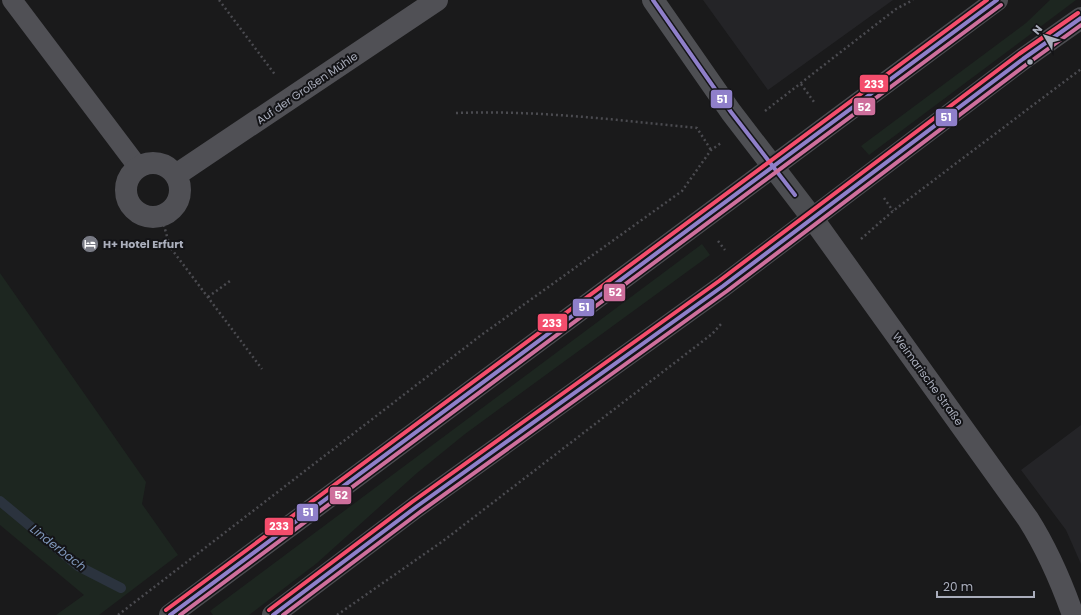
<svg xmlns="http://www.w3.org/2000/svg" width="1081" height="615" viewBox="0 0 1081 615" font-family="Poppins,sans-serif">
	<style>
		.built { fill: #242427 }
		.grass { fill: #1d2620 }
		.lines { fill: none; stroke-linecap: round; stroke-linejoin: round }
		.stream { stroke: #2b333e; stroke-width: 10 }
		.path { stroke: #4b4b50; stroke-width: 2.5; stroke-dasharray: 2 3; stroke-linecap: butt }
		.lane { stroke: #505055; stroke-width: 20 }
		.street { stroke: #505055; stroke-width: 22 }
		.secondary { stroke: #4e4f53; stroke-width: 22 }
		.primary { stroke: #4c4d51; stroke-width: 22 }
		.bus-1-casing { stroke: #141417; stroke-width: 7 }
		.bus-2-casing { stroke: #141417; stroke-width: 7 }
		.bus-3-casing { stroke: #141417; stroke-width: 7 }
		.bus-1 { stroke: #8f7fca; stroke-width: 4 }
		.bus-2 { stroke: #ce6f9c; stroke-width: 4 }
		.bus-3 { stroke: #f44d6c; stroke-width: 4 }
		.bus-dot { fill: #aaaebc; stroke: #141417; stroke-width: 1.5 }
		.labels { text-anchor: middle; stroke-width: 4; stroke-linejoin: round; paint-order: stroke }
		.street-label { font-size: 11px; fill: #aaaebc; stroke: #141417 }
		.poi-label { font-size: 11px; font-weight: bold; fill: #aaaebc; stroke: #141417; text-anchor: start }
		.water-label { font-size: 12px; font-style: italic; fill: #7f97ba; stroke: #141417 }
		.line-badge { stroke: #141417; stroke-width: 1.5 }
		.badge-label { font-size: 11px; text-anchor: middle; font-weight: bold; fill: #fff }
	</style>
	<rect width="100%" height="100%" fill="#1a1a1b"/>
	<!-- built -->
	<path class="built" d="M703 0H893L768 90Z
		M1081 425V564L1066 530 1021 470Z"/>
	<!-- grass -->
	<path class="grass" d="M1050 0H1076L869 155 861 146 1026 23Z
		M702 244 710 255 465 434 417 473 317 563 249 615H213L210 611Z
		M0 273 146 482 142 504 178 555 99 615H56L84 595 0 525Z"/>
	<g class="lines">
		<!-- stream -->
		<path class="stream" d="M0 501 78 566 121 588"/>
		<!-- path -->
		<path class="path" d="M219 0 276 76
			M801 84 814 102
			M765 111 896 9 913 0
			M456 113C537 110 617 120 697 128L711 150
			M884 198 893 211
			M124 213 133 207
			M161 215 170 247 262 369
			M861 239 893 211 1081 69
			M718 241 725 250
			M208 297 230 281
			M118 615 480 336 682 191 711 150 721 143
			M337 615 443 541 712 334 722 323"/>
		<!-- lane -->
		<path class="lane" d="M12 0 138 167"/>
		<!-- street -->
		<path class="street" d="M126 190a27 27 0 1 1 54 0a27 27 0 1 1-54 0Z
			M176 175 437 0
			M813 219 1028 519C1047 549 1061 581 1073 615"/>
		<!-- secondary -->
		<path class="secondary" d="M653 0 731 112 774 168"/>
		<!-- primary -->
		<path class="primary" d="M774 168 813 219
			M170 615 997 0
			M273 615 416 507 723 286 1023 59 1081 18"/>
		<defs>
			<path id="bus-1" d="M653 0 731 112 795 195
				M170 615 997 0
				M273 615 416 507 723 286 1023 59 1081 18"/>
			<path id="bus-2" d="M180 615 1001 5
				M283 615 420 512 727 291 1027 64 1081 25"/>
			<path id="bus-3" d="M166 610 987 0
				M269 610 412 502 719 281 1019 54 1078 13"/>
		</defs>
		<!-- bus-1 casing -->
		<use href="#bus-1" class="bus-1-casing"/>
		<!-- bus-2 casing -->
		<use href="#bus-2" class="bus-2-casing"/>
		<!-- bus-3 casing -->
		<use href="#bus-3" class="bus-3-casing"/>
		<!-- bus-1 -->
		<use href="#bus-1" class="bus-1"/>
		<!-- bus-2 -->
		<use href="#bus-2" class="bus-2"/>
		<!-- bus-3 -->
		<use href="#bus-3" class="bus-3"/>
	</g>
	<!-- icons -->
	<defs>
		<symbol id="hotel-disc" viewBox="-11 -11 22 22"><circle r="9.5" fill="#787a84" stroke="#141417"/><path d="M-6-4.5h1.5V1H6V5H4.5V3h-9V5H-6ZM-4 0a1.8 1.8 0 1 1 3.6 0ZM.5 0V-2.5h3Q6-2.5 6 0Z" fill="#fff"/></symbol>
	</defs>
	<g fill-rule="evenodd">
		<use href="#hotel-disc" x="80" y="234" width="20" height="20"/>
	</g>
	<!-- markers -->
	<circle class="bus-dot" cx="1030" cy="62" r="3.5"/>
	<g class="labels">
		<!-- street labels -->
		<g class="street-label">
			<text transform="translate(307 88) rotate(-34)" y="4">Auf der Großen Mühle</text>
			<text transform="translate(928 379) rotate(54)" y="4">Weimarische Straße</text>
		</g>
		<!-- poi labels -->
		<g class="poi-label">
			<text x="103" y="248">H+ Hotel Erfurt</text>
		</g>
		<!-- water labels -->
		<g class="water-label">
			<text transform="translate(58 548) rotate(38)" y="4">Linderbach</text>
		</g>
	</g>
	<g class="line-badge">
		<rect x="859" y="74" width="30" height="19" rx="4" fill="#f44d6c"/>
		<rect x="710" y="89" width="23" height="20" rx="4" fill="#8f7fca"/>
		<rect x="853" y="97" width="23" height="19" rx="4" fill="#ce6f9c"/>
		<rect x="935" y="108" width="23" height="19" rx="4" fill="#8f7fca"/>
		<rect x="603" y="283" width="23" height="19" rx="4" fill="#ce6f9c"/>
		<rect x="572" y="298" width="23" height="19" rx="4" fill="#8f7fca"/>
		<rect x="537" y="313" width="31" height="19" rx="4" fill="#f44d6c"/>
		<rect x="329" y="486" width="23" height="19" rx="4" fill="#ce6f9c"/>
		<rect x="296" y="503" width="23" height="19" rx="4" fill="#8f7fca"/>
		<rect x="264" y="517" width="30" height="19" rx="4" fill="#f44d6c"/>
	</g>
	<g class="badge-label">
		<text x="874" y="88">233</text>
		<text x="722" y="103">51</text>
		<text x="864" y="111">52</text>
		<text x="946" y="121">51</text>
		<text x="615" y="296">52</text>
		<text x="584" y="311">51</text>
		<text x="552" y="327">233</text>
		<text x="341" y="499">52</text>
		<text x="308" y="516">51</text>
		<text x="279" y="530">233</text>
	</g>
	<!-- north arrow -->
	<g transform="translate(1045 36) rotate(309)" stroke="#141417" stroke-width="3" paint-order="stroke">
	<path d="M0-3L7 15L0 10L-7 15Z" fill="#aaaebc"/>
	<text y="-6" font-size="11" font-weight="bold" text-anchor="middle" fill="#aaaebc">N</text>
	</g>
	<!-- scale -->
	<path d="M937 591v6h97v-6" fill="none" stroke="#aaaebc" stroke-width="2"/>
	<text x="943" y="591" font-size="12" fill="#aaaebc" stroke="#141417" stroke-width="3" paint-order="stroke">20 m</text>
</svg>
